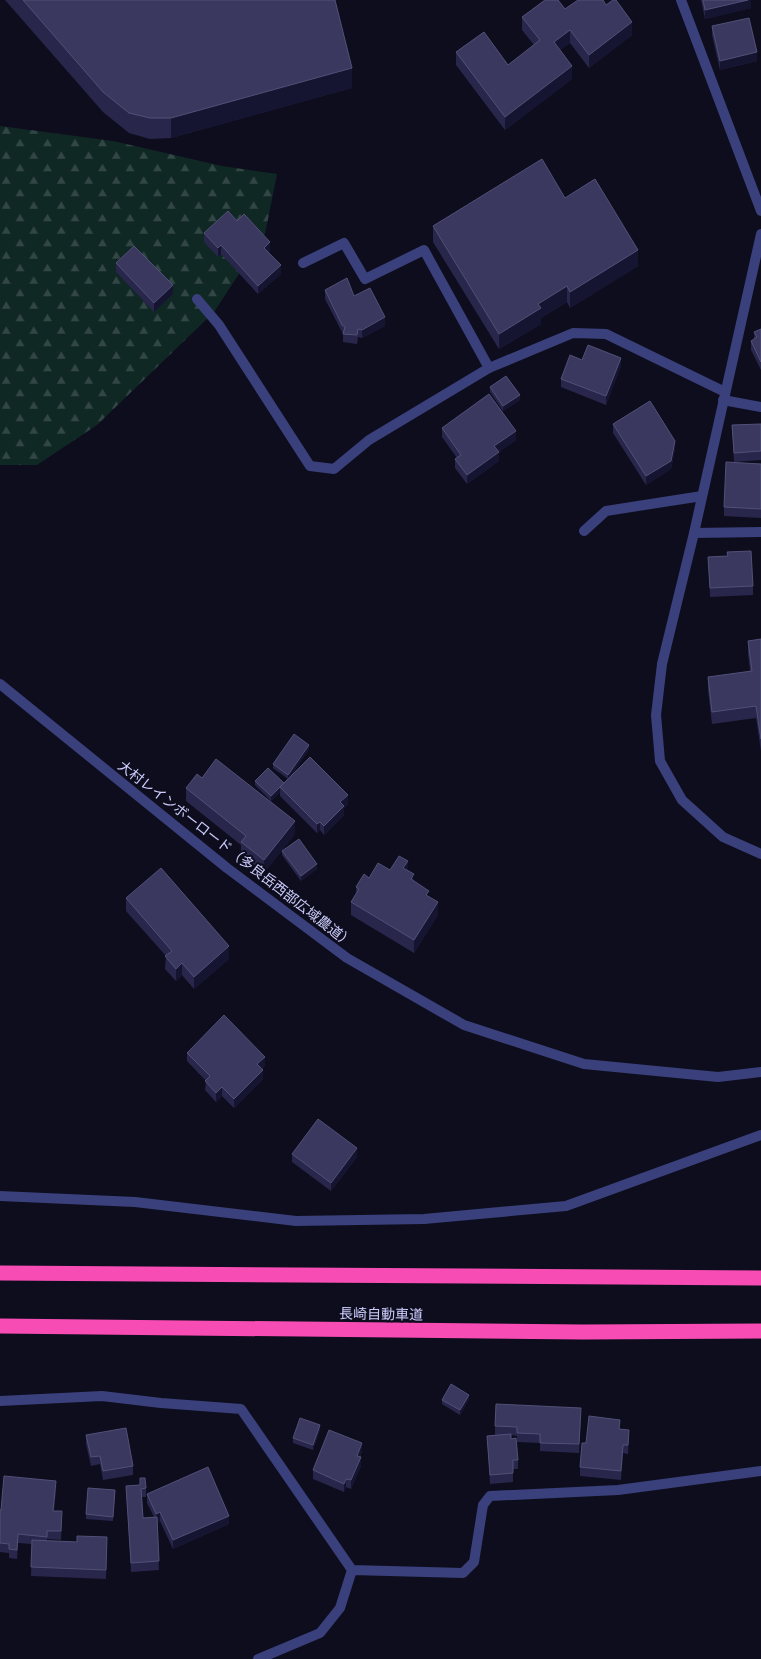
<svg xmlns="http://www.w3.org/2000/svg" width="761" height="1659" viewBox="0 0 761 1659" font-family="Roboto,'Noto Sans JP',sans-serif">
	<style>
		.forest { fill: url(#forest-firs) }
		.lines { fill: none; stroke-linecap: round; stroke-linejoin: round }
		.service { stroke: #3a407b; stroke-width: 10 }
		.minor { stroke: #3a407b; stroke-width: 10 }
		.tertiary { stroke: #3a407b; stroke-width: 10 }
		.motorway { stroke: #f84cb5; stroke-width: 15 }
		.wall { fill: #28274b }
		.shaded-wall { fill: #161531 }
		.building { fill: #3a385e; stroke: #515077 }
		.labels { text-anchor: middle; stroke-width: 4; stroke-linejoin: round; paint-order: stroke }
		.street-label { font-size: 14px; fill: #cccdfd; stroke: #0e0d1e }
	</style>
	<defs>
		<pattern id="forest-firs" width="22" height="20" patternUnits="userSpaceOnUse" patternTransform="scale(1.25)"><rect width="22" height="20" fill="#102824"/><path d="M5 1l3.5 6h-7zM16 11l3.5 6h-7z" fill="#324645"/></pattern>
	</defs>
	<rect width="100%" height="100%" fill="#0e0d1e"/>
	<!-- forest -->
	<path class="forest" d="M0 126 113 141 222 166 277 174 265 234 214 312 97 425 37 465H0Z"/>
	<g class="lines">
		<!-- service -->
		<path class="service" d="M197 299 219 325 310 466 334 469 369 440 489 368 573 333 606 334 725 392"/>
		<!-- minor -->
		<path class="minor" d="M681 0 761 211
			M303 263 344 243 365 279 424 250 489 368
			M723 400 761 407
			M584 531 606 511 702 496
			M694 533 761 532
			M0 1196 135 1202 296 1221 424 1219 566 1206 761 1135
			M0 1401 102 1396 161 1403 241 1409 352 1570
			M352 1570 463 1573 474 1562 483 1505 490 1496 618 1490 761 1471
			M258 1659 320 1633 340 1608 352 1570"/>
		<!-- tertiary -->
		<path class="tertiary" d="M761 234 694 533 662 664 656 715 660 761 682 800 723 837 761 854
			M0 684 227 868 347 958 464 1025 584 1064 718 1077 761 1072"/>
		<!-- motorway -->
		<path class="motorway" d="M0 1273 761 1278
			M0 1326 583 1332 761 1331"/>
	</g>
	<!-- wall -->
	<path class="wall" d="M5 0H267L352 88 171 138 150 139 129 133 103 112Z
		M701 0H751V8L705 19Z
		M606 5 632 35 589 68 570 43 560 50 572 79 505 130 456 65V52L508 65 534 45 522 30V17L565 9Z
		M712 26 757 61 720 70 712 35Z
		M565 198 638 266 570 308 567 302 541 318V324L499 349 433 242V226Z
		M204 233 270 251 269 253 281 274 258 294 221 254 218 257 204 242Z
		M116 263 173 294 154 312 116 272Z
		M325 290 354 296 385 326 362 338 358 337 357 344 343 342V334L325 299Z
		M761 329V370L751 350V341L754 339V332Z
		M582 360 621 366 606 405 561 387V379Z
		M490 387 520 400 503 411 490 392Z
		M613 424 675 449 671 469 646 485 613 433Z
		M761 424V460L734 462 732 425Z
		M442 428 516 440 499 452V461L467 484 455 468V459L457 458 442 437Z
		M761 464V518L724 516V507Z
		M727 552 753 586V595L710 597 708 557 727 556Z
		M761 639V751L756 718 712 724 708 690V677L750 671 748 654V641Z
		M309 749 291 776 348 804 344 808V815L324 835 320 830 317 833 280 796V792L271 801 255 785V781L284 783 288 779 273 768V764Z
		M202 778 295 834 264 873 241 855V845L186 801V788Z
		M282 851 317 869 301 881 282 855Z
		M390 870H408L414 881 429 897 438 915 414 953 351 915V902L356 894V887L369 878Z
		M126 898 229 959 194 989 182 975 176 981 165 969 166 956 126 911Z
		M187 1053 265 1065 262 1069 263 1079 234 1108 222 1096 216 1102 205 1090 206 1081 187 1061Z
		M292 1154 357 1157 331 1191 292 1162Z
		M469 1399 460 1415 442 1404V1400Z
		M581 1416 579 1453 540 1451V1443L517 1442V1436L511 1435V1439L518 1460V1469H513V1482L490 1484 487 1436 495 1435V1426Z
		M320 1429 313 1450 293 1443V1438Z
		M620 1429 629 1438 628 1454 623 1453 621 1480 580 1476V1467L586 1443Z
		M86 1435 133 1466V1475L103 1480 100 1464 91 1466 86 1444Z
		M362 1452 360 1457 361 1466 351 1489 346 1487 344 1492 313 1479V1470Z
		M126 1486 146 1488V1497H142L143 1518 154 1517 147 1503V1494L229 1524 173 1549 160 1521 157 1522 159 1570 131 1572Z
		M56 1489 54 1511 62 1520 61 1540 47 1539V1541L77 1542 107 1537 106 1579 31 1576 32 1544 18 1543 17 1559 9 1558V1553L0 1552V1510Z
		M115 1494 113 1521 86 1519V1514Z"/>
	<!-- shaded-wall -->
	<path class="shaded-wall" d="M748 0H751V8L705 19V10Z
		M632 22V35L589 68V55Z
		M570 30V43L554 55V42Z
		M757 52V61L720 70V61Z
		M572 66V79L505 130V117Z
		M352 68V88L171 138V118Z
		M270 242V251L264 257V248Z
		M221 245V254L218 257V248Z
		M638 250V266L570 308V292Z
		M281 265V274L258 294V286Z
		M173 285V294L154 312V303Z
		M567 286V302L541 318V324L499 349V334L538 304Z
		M385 317V326L362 338V330Z
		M621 358V366L606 405V396Z
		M520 395V400L503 411V406Z
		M516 431V440L499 452V461L467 484V475L494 446Z
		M675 441V449L671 469 646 485V476Z
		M309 745V749L288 780V775Z
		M280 787V792L271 801V796Z
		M348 795V804L344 808V815L324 835V826L340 802Z
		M295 821V834L264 873V860Z
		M320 822V830L317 833V824Z
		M408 861V874L403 868Z
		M317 864V869L301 881V876Z
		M438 902V915L414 953V940Z
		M229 946V959L194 989V977Z
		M182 963V975L176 981V969Z
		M265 1057V1065L257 1073V1064Z
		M263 1070V1079L234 1108V1099Z
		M222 1087V1096L216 1102V1093Z
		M357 1148V1157L331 1191V1183Z
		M469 1395V1399L460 1415V1410Z
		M320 1425V1429L313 1450V1445Z
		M362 1443V1452L357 1464V1456Z
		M623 1445V1453L621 1480V1471Z
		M361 1457V1466L351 1489V1480Z
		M346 1479V1487L344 1492V1484Z
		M56 1481V1489L53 1519V1511Z
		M160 1512V1521L156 1523V1514Z
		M229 1516V1524L173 1549V1540Z"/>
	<!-- building -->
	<path class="building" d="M23 0H335L352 68 171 118H150L129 113 103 92Z
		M545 0H558L565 9 578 0H603L606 5 613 0H616L632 22 589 55 570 30 554 42 572 66 505 117 456 52 484 32 508 65 540 40 522 17Z
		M703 0H748L705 10Z
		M749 18 757 52 720 61 712 26Z
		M542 159 565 198 595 179 638 250 570 292 567 286 538 304 541 308 499 334 433 226Z
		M228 211 237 221 244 214 270 242 264 248 281 265 258 286 221 245 218 248 204 233Z
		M134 246 173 285 154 303 116 263Z
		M347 278 354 296 370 288 385 317 362 330 358 329 357 335 343 334 345 327 342 325 325 290Z
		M761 329V362L751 341 757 337 754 332Z
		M588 345 621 358 606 396 561 379 570 355 582 360Z
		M506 376 520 395 503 406 490 387Z
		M489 394 516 431 494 446 499 452 467 475 455 459 461 455 442 428Z
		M650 401 675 441 671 461 646 476 613 424Z
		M761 424V451L734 453 732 425Z
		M726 462 761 464V509L724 507Z
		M751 551 753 586 710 588 708 557 728 556 727 552Z
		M761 639V739L756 706 712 712 708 677 752 671 748 641Z
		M294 734 309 745 288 775 273 764Z
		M310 757 348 795 340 802 344 806 324 826 320 822 317 824 280 787Z
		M216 759 295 821 264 860 241 842 246 836 186 788 197 774 202 778Z
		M268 768 284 783 271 796 255 781Z
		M299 839 317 864 301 876 282 851Z
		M399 856 408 861 403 868 414 874 411 879 429 891 426 895 438 902 414 940 351 902 359 889 356 887 364 874 369 878 378 863 390 870Z
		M161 868 229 946 194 977 182 963 176 969 165 956 172 951 126 898Z
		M224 1015 265 1057 257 1064 263 1070 234 1099 222 1087 216 1093 205 1081 210 1076 187 1053Z
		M318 1119 357 1148 331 1183 292 1154Z
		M451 1384 469 1395 460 1410 442 1400Z
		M496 1404 581 1408 579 1444 540 1443V1434L517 1433V1427L495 1426Z
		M589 1416 620 1420 619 1429 629 1430 628 1445H623L621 1471 580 1467 582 1443H586Z
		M300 1418 320 1425 313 1445 293 1438Z
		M126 1428 133 1466 103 1471 100 1456 91 1457 86 1435Z
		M329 1430 362 1443 357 1456 361 1457 351 1480 346 1479 344 1484 313 1470Z
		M511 1434V1439L516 1438 518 1460H513V1473L490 1475 487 1436Z
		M208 1467 229 1516 173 1540 160 1512 156 1514 147 1494Z
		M4 1476 56 1481 53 1511H62L61 1531H47V1537L18 1534 17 1550 9 1549V1544L0 1543V1510H1Z
		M140 1478H145L146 1488 141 1489 143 1518 157 1517 159 1561 131 1563 126 1486 140 1485Z
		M88 1488 115 1490 113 1517 86 1514Z
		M77 1536 107 1537 106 1570 31 1567 32 1540 77 1542Z"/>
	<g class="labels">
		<!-- street labels -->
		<g class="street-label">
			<text transform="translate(236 854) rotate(38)" y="5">大村レインボーロード（多良岳西部広域農道）</text>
			<text transform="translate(381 1314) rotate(1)" y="5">長崎自動車道</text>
		</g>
	</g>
</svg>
